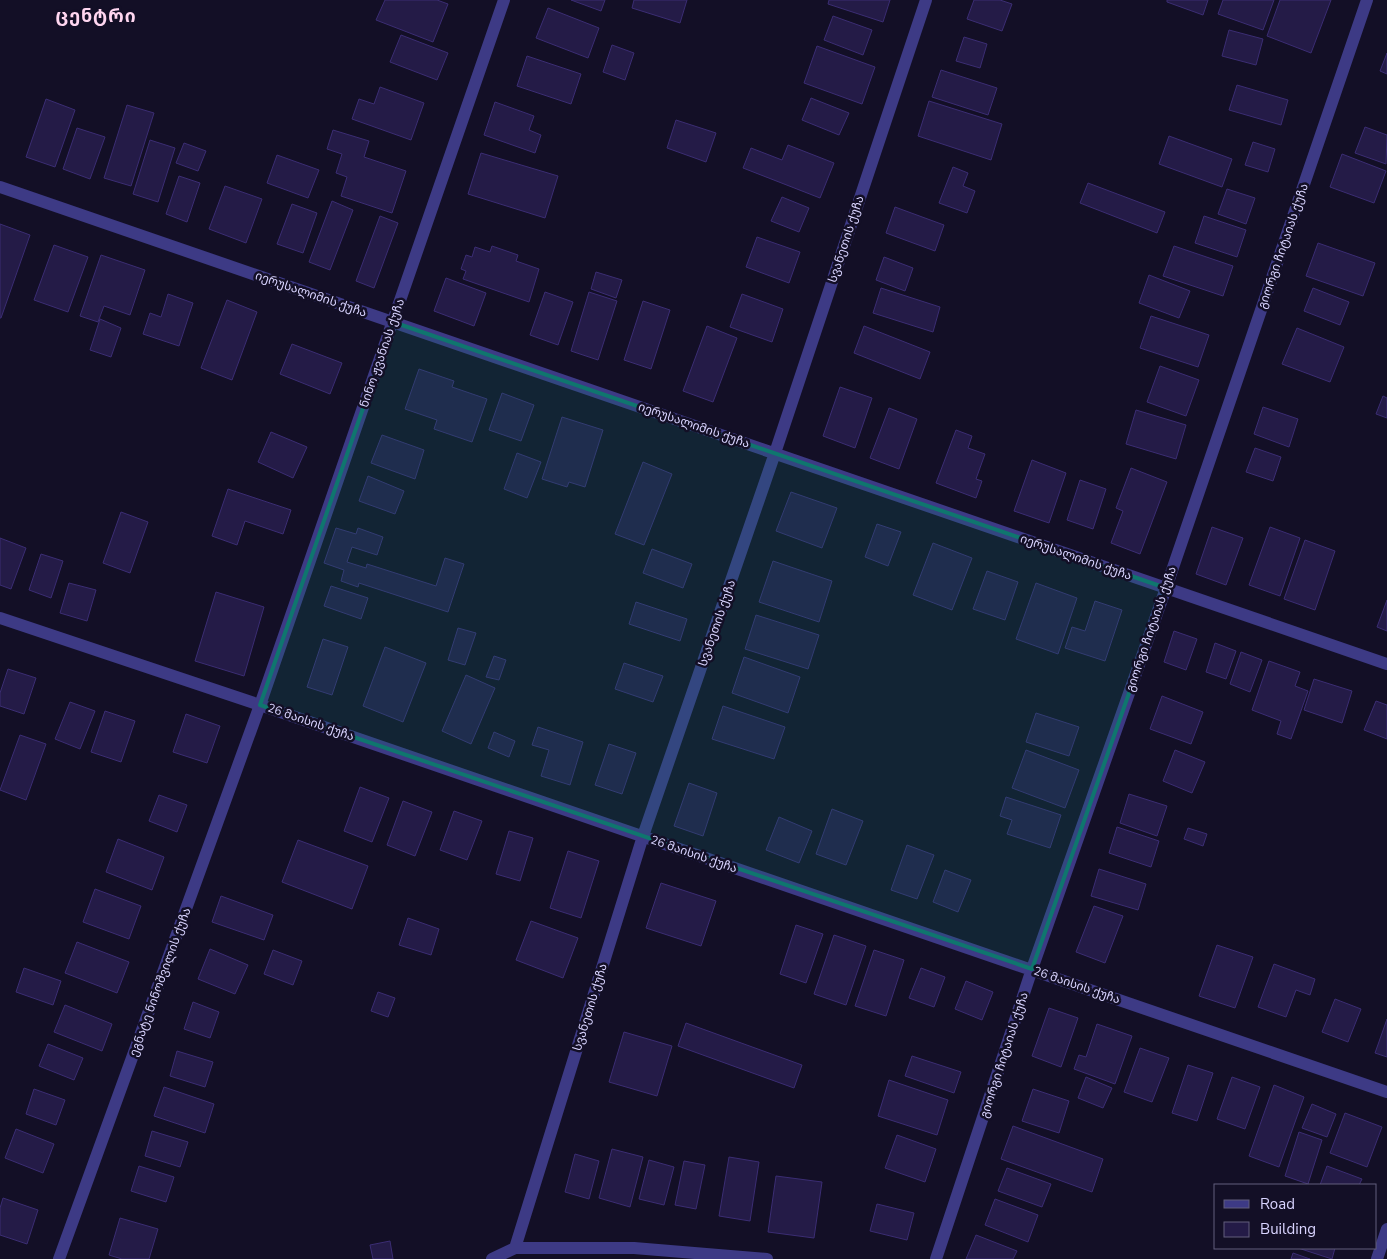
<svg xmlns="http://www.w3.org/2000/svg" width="1387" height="1259" viewBox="0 0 1387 1259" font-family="'Nunito Sans','Noto Sans Georgian',sans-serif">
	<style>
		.building { fill: #241b47; stroke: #3b2d73 }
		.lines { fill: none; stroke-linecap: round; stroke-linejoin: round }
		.minor { stroke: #3d3a85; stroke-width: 12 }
		.tertiary { stroke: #3d3a85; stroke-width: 12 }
		.marked { fill: #0f766e; fill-opacity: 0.2; stroke: #0f766e; stroke-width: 4; stroke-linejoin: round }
		.labels { text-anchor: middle; stroke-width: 5; stroke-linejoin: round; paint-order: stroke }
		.street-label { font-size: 12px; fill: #d9d4ff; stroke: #130f26 }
		.district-label { font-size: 18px; font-weight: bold; letter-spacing: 1px; fill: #ffd6f0; stroke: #130f26 }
	</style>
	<rect width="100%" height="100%" fill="#130f26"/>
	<!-- building -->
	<path class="building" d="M385 0H437L448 4 433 42 376 20Z
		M571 0H605L601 11Z
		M634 0H687L680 23 632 8Z
		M829 0H890L883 22 828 4Z
		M974 0H1000L1012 4 1002 31 967 19Z
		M1167 0H1208L1203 15 1167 2Z
		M1223 0H1274L1263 30 1218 14Z
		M1280 0H1331L1311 53 1267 36Z
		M548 8 599 28 588 58 536 38Z
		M833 16 872 30 863 55 824 40Z
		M1229 30 1263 39 1256 65 1222 56Z
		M401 35 448 53 437 80 390 62Z
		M964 37 987 44 980 68 956 61Z
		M612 45 634 53 625 80 603 72Z
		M817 46 875 67 862 104 804 83Z
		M1387 53V74L1380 71Z
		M527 56 581 74 571 104 517 86Z
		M941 70 997 88 988 115 932 97Z
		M1237 85 1288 100 1281 125 1229 110Z
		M380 87 424 103 411 140 352 119 359 99 374 104Z
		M811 98 849 113 839 135 802 120Z
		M46 99 75 110 55 167 26 157Z
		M929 101 1002 124 991 160 918 136Z
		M495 102 534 116 529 130 541 135 535 153 484 135Z
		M127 105 154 113 131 186 104 178Z
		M676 120 716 133 706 162 667 148Z
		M1365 127 1387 135 1386 164 1355 153Z
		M77 128 105 137 90 179 63 169Z
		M333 130 369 141 364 157 406 171 392 213 341 196 347 177 336 173 342 154 327 149Z
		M1169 136 1232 159 1222 187 1159 164Z
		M150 140 175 148 158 202 133 194Z
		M1253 142 1275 149 1268 172 1245 165Z
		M184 143 206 151 198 171 176 163Z
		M788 145 834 163 820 198 743 168 751 148 782 160Z
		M481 153 558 176 545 218 468 194Z
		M1342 154 1386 171 1374 203 1330 187Z
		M277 155 319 170 308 198 267 183Z
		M953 167 968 173 963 186 975 191 967 213 939 203Z
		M179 176 200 183 187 222 166 214Z
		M1088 183 1165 212 1157 233 1080 203Z
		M225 186 262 199 246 243 209 229Z
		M1227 189 1255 198 1246 224 1218 214Z
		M782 197 809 208 799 232 771 221Z
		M332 201 353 210 330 270 309 262Z
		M292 204 317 213 303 253 277 244Z
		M895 207 944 225 935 251 886 233Z
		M380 216 398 223 374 288 356 281Z
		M1204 216 1246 230 1237 257 1195 243Z
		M0 224 30 235 1 318H0Z
		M757 237 800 252 789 283 746 267Z
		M1318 243 1375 263 1363 296 1306 276Z
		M54 245 88 257 68 312 34 300Z
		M492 246 518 255 516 261 539 269 529 302 463 279 466 271 461 269 466 255 472 257 475 247 490 252Z
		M1174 246 1233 266 1223 296 1163 276Z
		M101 255 145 270 130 315 104 306 98 322 80 316Z
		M884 257 913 268 905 291 876 280Z
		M596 272 622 280 616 298 591 289Z
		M1149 275 1190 291 1179 318 1139 303Z
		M446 278 486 293 474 326 434 311Z
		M881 288 940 307 933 332 873 313Z
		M1313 288 1349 302 1340 325 1304 311Z
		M545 292 573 302 558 345 530 335Z
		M589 292 617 301 598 360 571 351Z
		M168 294 193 303 179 346 143 334 150 313 161 317Z
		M742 294 783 309 772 342 730 327Z
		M227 300 257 312 232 380 201 368Z
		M643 301 670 310 651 369 624 360Z
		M1151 316 1209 335 1198 367 1140 348Z
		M100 319 121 328 111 357 90 350Z
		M707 326 737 338 713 402 683 391Z
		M864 326 930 352 920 379 854 353Z
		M1297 328 1344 347 1330 382 1282 364Z
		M292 344 342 363 330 394 280 374Z
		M1160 366 1199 380 1186 416 1147 402Z
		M419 369 454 381 452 387 487 399 472 442 434 429 437 420 405 409Z
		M840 387 872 398 855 448 823 436Z
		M502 393 534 405 521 441 489 430Z
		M1383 396 1387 398V418L1376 414Z
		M1263 407 1298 419 1289 447 1254 434Z
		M889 408 917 419 899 469 870 458Z
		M1136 410 1186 425 1176 459 1126 444Z
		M562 417 603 430 585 487 569 482 567 487 542 479Z
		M956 430 972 436 968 448 985 454 976 479 982 481 976 498 936 483Z
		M271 432 307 447 293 478 258 462Z
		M382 435 424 450 415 479 371 463Z
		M1255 448 1281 457 1273 481 1246 472Z
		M517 453 541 462 527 498 504 489Z
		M1032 460 1066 473 1049 523 1014 511Z
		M643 462 672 474 644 545 615 534Z
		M1131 468 1167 482 1140 554 1111 543 1123 511 1116 508Z
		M368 476 404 491 395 514 359 501Z
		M1080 480 1106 489 1093 529 1067 520Z
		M228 489 291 510 283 534 245 521 237 545 212 536Z
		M791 492 837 508 822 548 776 531Z
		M121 512 148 522 130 573 103 563Z
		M877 524 901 532 888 566 865 557Z
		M1212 527 1243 538 1226 585 1196 574Z
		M1270 527 1300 538 1280 596 1249 585Z
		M336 528 356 534 358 528 383 537 377 555 352 547 347 562 366 568 367 564 436 586 445 558 464 564 448 612 359 583 358 587 341 581 344 570 324 563Z
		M0 538 26 548 11 589 0 585Z
		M1305 540 1335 551 1315 610 1284 599Z
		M933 543 972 558 952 610 913 595Z
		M652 549 692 564 683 588 643 573Z
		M41 554 63 561 51 598 29 590Z
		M773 561 832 581 819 622 759 602Z
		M987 571 1018 582 1005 620 973 609Z
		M69 583 96 590 87 621 60 613Z
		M1036 583 1077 598 1058 654 1016 639Z
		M331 586 368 598 361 619 324 606Z
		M216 592 264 607 244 676 195 661Z
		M1387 600V631L1377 627Z
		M1095 601 1122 610 1105 661 1065 648 1072 627 1085 631Z
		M636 602 687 619 680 641 629 624Z
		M756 615 819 635 808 669 745 649Z
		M458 628 476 633 465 665 448 660Z
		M1174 631 1197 639 1186 670 1164 662Z
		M323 639 348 647 332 695 307 687Z
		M1215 643 1236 651 1226 679 1206 672Z
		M385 647 426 663 403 722 363 706Z
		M1241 652 1262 660 1250 692 1230 684Z
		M494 656 506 660 499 680 486 677Z
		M744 657 800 677 788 713 732 693Z
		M1269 661 1300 672 1295 686 1308 691 1291 739 1277 734 1281 721 1252 710Z
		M624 663 663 676 653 702 615 689Z
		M8 669 36 678 24 714 0 706V693Z
		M466 675 495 688 471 744 442 731Z
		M1314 679 1352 691 1342 723 1304 710Z
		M1162 696 1203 712 1191 744 1150 729Z
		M1376 701 1387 705V739L1364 730Z
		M70 702 95 711 80 749 55 739Z
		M723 706 785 727 774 759 712 739Z
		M105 711 135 721 121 762 91 752Z
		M1036 713 1079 727 1069 756 1026 742Z
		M186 714 220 726 207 763 173 752Z
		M538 727 583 742 570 785 541 776 549 750 532 745Z
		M494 732 515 741 509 757 488 748Z
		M20 735 46 744 26 800 0 790Z
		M609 744 636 753 622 794 595 785Z
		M1026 750 1079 770 1065 808 1012 788Z
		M1175 750 1205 762 1192 793 1163 781Z
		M689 783 717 793 703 836 674 826Z
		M360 787 389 798 372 842 344 831Z
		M1129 794 1167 806 1157 836 1120 823Z
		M159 795 187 805 177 832 149 821Z
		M1006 797 1061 815 1050 848 1007 834 1012 820 1000 816Z
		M403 801 432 812 415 856 387 845Z
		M832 809 863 821 846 865 816 854Z
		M454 811 482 821 467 860 440 850Z
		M779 817 812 831 799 863 766 850Z
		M1117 827 1159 841 1151 867 1109 853Z
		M1188 828 1207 834 1203 846 1184 839Z
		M509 831 533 838 520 881 496 874Z
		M118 839 164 857 152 890 106 872Z
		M298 840 368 866 352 909 282 882Z
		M907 845 934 855 917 899 891 890Z
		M568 851 599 861 581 918 550 908Z
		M1099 869 1146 884 1138 910 1091 896Z
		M945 870 971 880 958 912 933 902Z
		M661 883 716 901 701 946 646 928Z
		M95 889 141 906 129 939 83 922Z
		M221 896 273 915 264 940 212 922Z
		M1094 906 1123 916 1105 963 1076 952Z
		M408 918 439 929 431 955 399 945Z
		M531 921 578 938 563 978 516 960Z
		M796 925 823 934 806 983 780 974Z
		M834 935 866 946 846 1005 814 994Z
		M77 942 129 962 117 993 65 973Z
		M1217 945 1253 957 1235 1008 1199 996Z
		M210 949 248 965 235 994 198 979Z
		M273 950 302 961 293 985 264 974Z
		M874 950 904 960 886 1016 855 1006Z
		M1274 964 1315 979 1310 995 1296 990 1286 1017 1258 1007Z
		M24 968 61 981 53 1005 16 992Z
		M921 968 945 977 934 1007 909 998Z
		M966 981 993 992 982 1020 955 1009Z
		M378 992 395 998 388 1017 371 1011Z
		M1335 999 1361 1009 1348 1042 1322 1032Z
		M193 1002 219 1012 210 1038 184 1029Z
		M65 1005 112 1024 102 1051 54 1032Z
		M1049 1008 1078 1018 1061 1067 1032 1056Z
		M1387 1019V1057L1375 1053Z
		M686 1023 802 1065 794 1088 678 1046Z
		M1097 1024 1132 1036 1115 1084 1074 1069 1079 1055 1086 1057Z
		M624 1032 672 1046 657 1096 609 1082Z
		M48 1044 83 1058 74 1080 39 1066Z
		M1140 1048 1169 1058 1152 1102 1124 1092Z
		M177 1051 213 1062 205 1087 170 1076Z
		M912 1056 961 1072 954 1093 905 1076Z
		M1188 1065 1213 1073 1197 1121 1172 1113Z
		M1086 1077 1112 1088 1103 1108 1078 1098Z
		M1232 1077 1260 1087 1245 1129 1217 1119Z
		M889 1080 948 1100 937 1135 878 1116Z
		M1274 1085 1304 1097 1279 1167 1249 1156Z
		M164 1087 214 1104 205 1133 154 1116Z
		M34 1089 65 1100 56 1125 26 1114Z
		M1033 1089 1069 1101 1059 1133 1022 1121Z
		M1312 1104 1336 1114 1327 1137 1302 1128Z
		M1345 1113 1382 1127 1367 1167 1330 1153Z
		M1013 1126 1103 1159 1092 1192 1001 1159Z
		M16 1129 54 1144 43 1173 5 1158Z
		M152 1131 188 1142 180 1167 145 1156Z
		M1299 1132 1322 1140 1308 1184 1285 1176Z
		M897 1135 936 1149 925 1182 885 1168Z
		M612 1149 643 1157 630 1207 599 1198Z
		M575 1154 599 1161 589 1199 565 1192Z
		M729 1157 759 1162 750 1221 719 1216Z
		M649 1160 674 1167 664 1205 639 1199Z
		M684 1161 705 1165 696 1209 675 1205Z
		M139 1166 174 1177 166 1202 131 1191Z
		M1327 1166 1362 1179 1359 1185H1320Z
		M1007 1168 1051 1184 1042 1207 998 1191Z
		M776 1176 822 1182 814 1238 768 1232Z
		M3 1198 38 1210 27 1244 0 1235V1208Z
		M995 1199 1038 1215 1028 1242 985 1225Z
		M877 1204 914 1213 907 1240 870 1231Z
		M120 1218 158 1229 149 1259H122L109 1255Z
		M976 1235 1017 1251 1013 1259H966Z
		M390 1241 393 1259H373L370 1245Z
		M1298 1248H1335L1332 1259Z
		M1293 1253 1310 1259H1291Z"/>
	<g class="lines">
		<!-- minor -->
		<path class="minor" d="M0 187 1387 664
			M0 618 260 705 1387 1092
			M515 1248 643 836 775 453 926 0
			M492 1259 515 1248H634L767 1259
			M936 1259 1032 969 1166 588 1367 0
			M1377 1259 1387 1229"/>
		<!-- tertiary -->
		<path class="tertiary" d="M59 1259 260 705 504 0"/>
	</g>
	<!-- marked area -->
	<path class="marked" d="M393 322 1166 588 1032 969 260 705Z"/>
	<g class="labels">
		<!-- street labels -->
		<g class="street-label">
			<text transform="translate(846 239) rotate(-72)" y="4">სვანეთის ქუჩა</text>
			<text transform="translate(1283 246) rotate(-71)" y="4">გიორგი ჩიტაიას ქუჩა</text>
			<text transform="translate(311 294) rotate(19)" y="4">იერუსალიმის ქუჩა</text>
			<text transform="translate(382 353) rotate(-71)" y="4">ნინო ჟვანიას ქუჩა</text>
			<text transform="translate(694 425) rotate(19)" y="4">იერუსალიმის ქუჩა</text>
			<text transform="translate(1076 557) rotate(19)" y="4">იერუსალიმის ქუჩა</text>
			<text transform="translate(717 623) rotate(-71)" y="4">სვანეთის ქუჩა</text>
			<text transform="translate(1151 629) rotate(-71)" y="4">გიორგი ჩიტაიას ქუჩა</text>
			<text transform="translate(311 722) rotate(19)" y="4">26 მაისის ქუჩა</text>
			<text transform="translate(694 854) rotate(19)" y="4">26 მაისის ქუჩა</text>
			<text transform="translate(160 982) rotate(-70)" y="4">ეგნატე ნინოშვილის ქუჩა</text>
			<text transform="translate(1077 985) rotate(19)" y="4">26 მაისის ქუჩა</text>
			<text transform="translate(590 1007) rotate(-73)" y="4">სვანეთის ქუჩა</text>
			<text transform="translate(1004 1055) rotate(-72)" y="4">გიორგი ჩიტაიას ქუჩა</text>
		</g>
		<!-- district labels -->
		<g class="district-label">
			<text x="96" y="22">ცენტრი</text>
		</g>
	</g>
	<!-- legend -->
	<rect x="1214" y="1184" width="162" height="65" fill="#130f26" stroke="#625e7d"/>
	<rect x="1224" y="1200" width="25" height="8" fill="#3d3a85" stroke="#625e7d"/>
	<text x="1260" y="1209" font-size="15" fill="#d9d4ff">Road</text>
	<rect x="1224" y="1222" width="25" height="15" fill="#241b47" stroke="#625e7d"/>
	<text x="1260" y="1234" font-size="15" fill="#d9d4ff">Building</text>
</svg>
